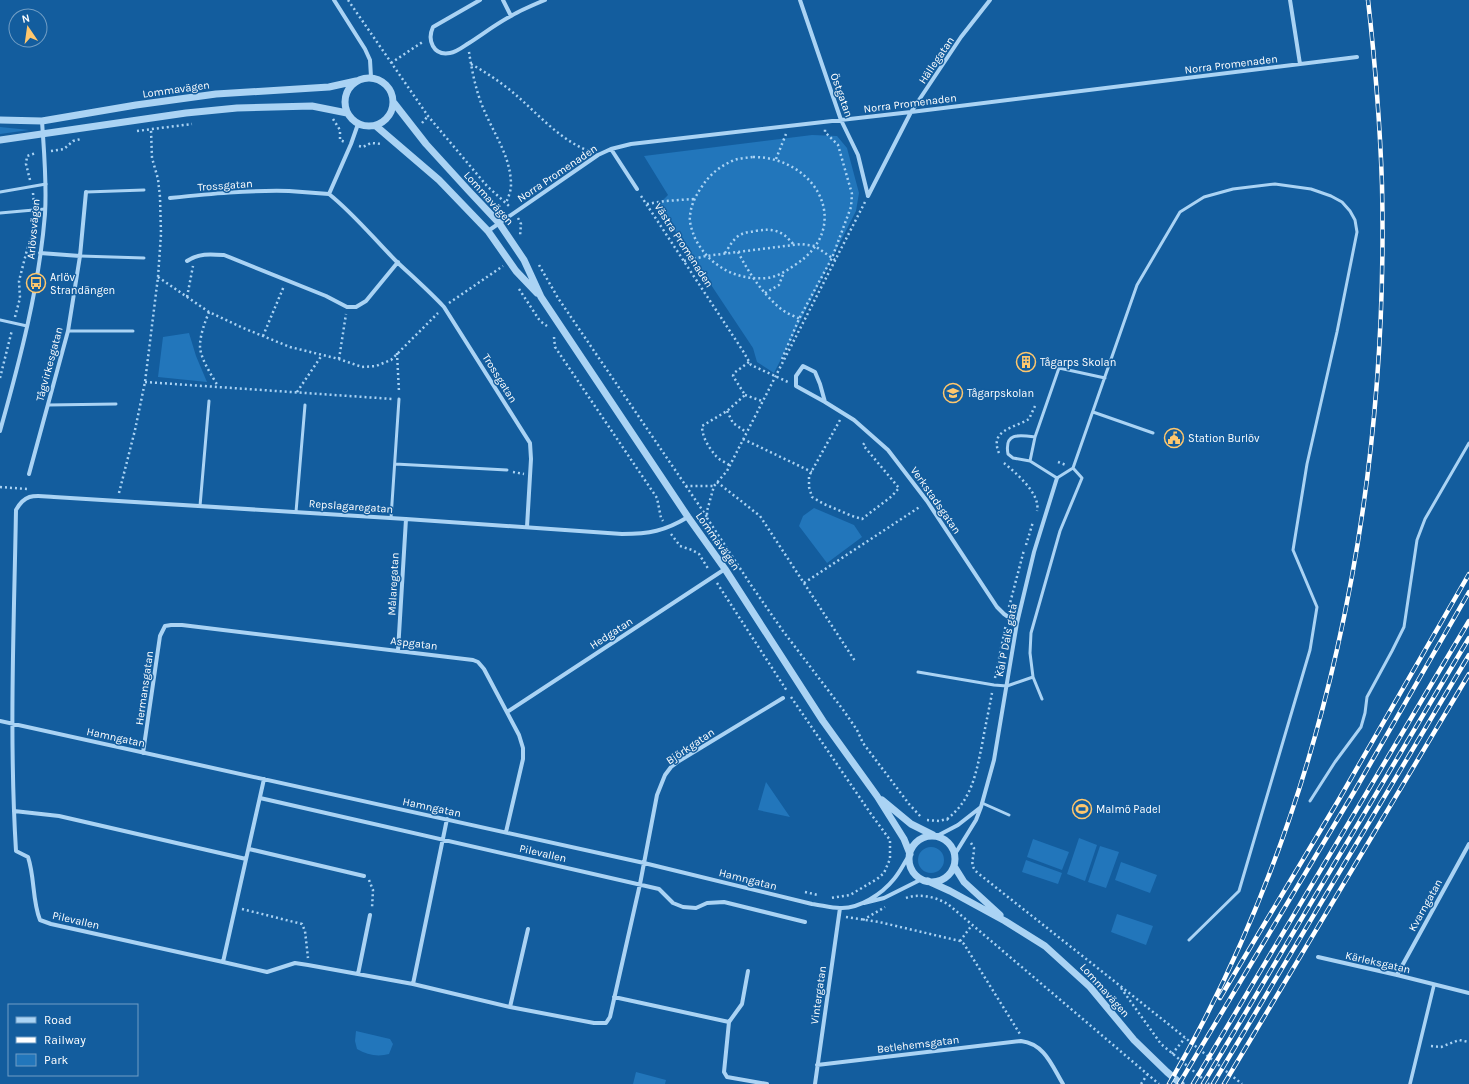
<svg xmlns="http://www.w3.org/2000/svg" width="1469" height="1084" viewBox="0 0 1469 1084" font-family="Karla,sans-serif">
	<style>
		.green { fill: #2276bb }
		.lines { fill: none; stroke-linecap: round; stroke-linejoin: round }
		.path { stroke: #aad3f4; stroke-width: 2.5; stroke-dasharray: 2 3; stroke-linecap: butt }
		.service { stroke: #aad3f4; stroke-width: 3 }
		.pedestrian { stroke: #aad3f4; stroke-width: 3.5 }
		.minor { stroke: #aad3f4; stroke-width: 4 }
		.tertiary { stroke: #aad3f4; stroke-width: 7 }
		.rail-casing { stroke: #fff; stroke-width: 4.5 }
		.rail { stroke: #135d9e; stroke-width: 3; stroke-dasharray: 9; stroke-linecap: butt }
		.labels { text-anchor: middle; stroke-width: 3; stroke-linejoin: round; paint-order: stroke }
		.street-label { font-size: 11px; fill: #fff; stroke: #135d9e }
		.poi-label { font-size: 11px; fill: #fff; stroke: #135d9e; text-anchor: start }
	</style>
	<rect width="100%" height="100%" fill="#135d9e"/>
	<!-- green -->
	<path class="green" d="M0 127 29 130 0 134Z
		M812 135 837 136 847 148 859 193 856 211 774 373 757 362 753 348 658 205 668 195 644 156Z
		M189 333 196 356 207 382 158 377 163 337Z
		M814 508 854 525 862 537 827 563 799 526 803 516Z
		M766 782 790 817 758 810Z
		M1079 838 1097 845 1085 881 1067 874Z
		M1033 839 1069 852 1062 870 1027 857Z
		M1100 846 1119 852 1106 888 1088 882Z
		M918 860a13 13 0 1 1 26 0a13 13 0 1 1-26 0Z
		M1026 860 1062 873 1058 884 1022 872Z
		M1121 862 1157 875 1150 893 1115 880Z
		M1117 914 1153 926 1146 945 1111 932Z
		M356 1031 390 1039 393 1044 389 1054C378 1057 367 1055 357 1049L355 1041Z
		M636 1072 666 1080 665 1084H633Z"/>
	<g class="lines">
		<!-- path -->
		<path class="path" d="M348 0 428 116 487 186 509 206
			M469 52C472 71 476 92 484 110 494 134 511 157 511 185 511 191 508 198 506 203
			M391 63 424 41
			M471 64C487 73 502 83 516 95 539 115 560 140 589 151
			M333 119 340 130V140L345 142
			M422 123 428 116
			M137 131 192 124
			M359 146 363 147 371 143 382 144
			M51 151 64 149 73 141 81 139
			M753 157C817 157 854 227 795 265 786 271 777 277 767 278 736 281 707 265 694 236 692 230 689 222 690 216 691 205 695 197 701 188 709 175 719 167 732 161 738 158 746 158 753 157Z
			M776 159 786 134
			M30 180 26 164 27 156 36 153
			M33 193 34 204
			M641 196 743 351 751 365 788 382
			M865 202 727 471 714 486 707 511V518L751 585 783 631 844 711 857 730 863 743 909 804 921 817
			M647 204 665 201 694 199
			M518 218 521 224 520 236
			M738 252C749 273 762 293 781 309 786 313 794 316 800 319
			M725 253C730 246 734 237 742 234 745 232 751 232 755 231 773 228 782 230 794 245
			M684 261 706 256 801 244 815 246 835 260
			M539 265 558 298 686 486H714
			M158 277 209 312 243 328 290 347 339 359 362 367 376 366 391 360 438 313
			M519 289 540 321 547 326
			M765 293 779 285 784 272
			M187 297 193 266
			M449 303 503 266
			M209 312C205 322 200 335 200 346 200 358 212 376 218 386
			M15 317 20 298 19 281 28 246 31 239 34 217
			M263 336 284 286
			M554 337 555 347 657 498 661 518 663 521
			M397 353 399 392
			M339 359 346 314
			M782 359 799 319 832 258 851 207 852 194 838 145 825 132V129
			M0 378 12 330
			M145 382 393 399
			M297 392 322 355
			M745 395 762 401
			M727 411 733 423 746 432
			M840 420 809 476V487L812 497 824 504 852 516 862 519 892 496 899 488 863 445 866 441
			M743 439 812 472
			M999 453C989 430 1014 428 1029 419L1035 406
			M1058 462 1066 465
			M1004 463C1016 473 1041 494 1037 511
			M729 465C725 462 719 460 716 456 709 448 702 437 702 426L727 411 745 395 733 376 734 373 749 362
			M513 472 524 474
			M717 482 760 516 855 661
			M686 486 707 517
			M0 487 27 489
			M119 493 135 430 145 382 158 277 161 234 160 197 158 179 152 158 151 130
			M671 534 680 546 692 550 699 554 709 570
			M1026 545 1033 522
			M717 583 787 691
			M804 583 921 506
			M1009 607 1024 550
			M995 678 1006 624
			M791 697 871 814 890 840V859L884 873 877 879 850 895 830 898
			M947 819C972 800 976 773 982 745 985 727 989 710 992 693
			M927 820 939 821 947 819 949 821
			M971 843 974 848C974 860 968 865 979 874L1167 1023 1242 1084
			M369 880 373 890 372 908
			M805 892 818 895
			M906 898C920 893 937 897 949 905L1159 1084
			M242 909 302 924 305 931 308 958
			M846 917 879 922 960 941 964 944 1020 1034
			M863 920 885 907
			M960 941 972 925
			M1121 988 1161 1044 1209 1084
			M1431 1046 1441 1047 1459 1040 1469 1042
			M1172 1054 1185 1038
			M1141 1084 1147 1075"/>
		<!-- service -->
		<path class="service" d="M0 192 46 184
			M86 192 144 190
			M0 213 45 209
			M80 256 144 258
			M0 320 27 326
			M68 331H133
			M1105 378 1059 368 1035 437 1030 461 1057 478 1073 468 1137 285 1180 212 1204 197 1233 189 1275 184 1311 189 1331 196 1342 202 1350 211 1355 220 1357 232 1337 332 1307 464 1293 550 1317 607 1310 650 1239 891 1189 940
			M48 405 116 404
			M1093 412 1153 433
			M1030 461 1013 458 1008 454C1004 432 1020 435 1035 437
			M395 464 507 470
			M200 506 209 401
			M296 512 305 405
			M391 518 399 399
			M918 672 994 685 1007 686 1033 677
			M1042 699 1033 677 1030 653 1031 633 1060 531 1082 478 1073 468
			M1310 801 1335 762 1361 727 1365 713 1367 697 1392 651 1404 627 1417 540 1425 519 1469 443
			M982 803 1009 815"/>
		<!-- pedestrian -->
		<path class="pedestrian" d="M1410 1084 1434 985"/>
		<!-- minor -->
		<path class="minor" d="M334 0 365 49 370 60 371 77
			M480 0 433 27C427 40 433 56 450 53 457 52 464 46 469 43 483 34 496 24 511 16 521 10 533 5 545 0
			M503 0 511 16
			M800 0 841 120 858 155 868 196
			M1290 0 1300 64
			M358 124 351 144 329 194C354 214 374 239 397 262 413 277 429 291 444 307L523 432 530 443 531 459 527 527
			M611 149 637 189
			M868 196 911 112 961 37 990 0
			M170 198C209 194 249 190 289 191 302 192 316 193 329 194
			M488 231 598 155 611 149 631 144 911 112 1357 57
			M40 253 80 256
			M187 261C199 253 210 254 224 255L326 296 347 307H356L366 301 398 262
			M825 402 796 386V376L803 366 815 372 820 384 825 402 854 420 888 450 927 501 997 607 1004 614 1017 623
			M0 431C20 360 39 288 45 214 47 183 44 152 42 121
			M29 474 68 331 80 256 86 192
			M398 651 406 519
			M507 712 725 569
			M0 721 644 863 812 904C821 905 831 908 840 908 859 909 882 894 894 879 900 872 904 863 909 856
			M143 753 160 636 165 626 171 625H182L473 660 478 662 484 669 519 735 523 748V759L506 832
			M264 779 223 962 267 972 295 963 308 965 413 984 510 1007 594 1023H606L610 1017 640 884 657 795 665 775 671 767 679 761 783 698
			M260 798 659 889 673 903 683 907 696 908 707 903 724 902 805 922
			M14 811 59 816 246 859
			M937 836 958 825 981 807
			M249 849 364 876
			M955 854 976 820 981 807 994 760 1017 623 1034 552 1057 478
			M864 903 884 898 922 879
			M1318 957 1397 975 1469 993
			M223 962 51 924 40 920C32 900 35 878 28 857L16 851C9 738 14 624 16 510 26 492 36 496 54 497L406 519 622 534C649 534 665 531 688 517
			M748 971 742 1004 729 1022 724 1072 727 1077 767 1084
			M358 974 370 915
			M1397 975 1469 844
			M413 984 447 819
			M614 997 729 1022
			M510 1007 528 929
			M817 1065 1021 1041C1045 1044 1052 1066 1063 1084
			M815 1084 840 908"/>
		<!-- tertiary -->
		<path class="tertiary" d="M345 102a24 24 0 1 1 48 0a24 24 0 1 1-48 0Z
			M394 103 426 144 468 190 499 223 524 260 541 297 688 517 725 569 823 721 877 796 904 839 910 854
			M0 120 42 121 136 105 216 94 329 87 356 81
			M376 126 439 180 488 231 516 271 537 293
			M0 140 186 113 237 108 312 106 347 113
			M882 800 911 824 933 835
			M909 859a23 23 0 1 1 46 0a23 23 0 1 1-46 0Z
			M954 866 964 882 1000 915
			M928 881 950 891 1005 921 1045 946 1090 987 1134 1040 1167 1072 1181 1084"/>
		<defs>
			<path id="rail" d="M1220 998 1338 801 1469 574
				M1169 1084C1326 815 1389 494 1382 185 1380 123 1375 62 1368 0
				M1179 1084 1354 792 1469 592
				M1193 1084 1469 621
				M1203 1084 1469 638
				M1213 1084 1469 655
				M1224 1084 1469 674"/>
		</defs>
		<!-- rail casing -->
		<use href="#rail" class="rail-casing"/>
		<!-- rail -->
		<use href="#rail" class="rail"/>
	</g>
	<!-- icons -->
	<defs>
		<symbol id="bus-ring" viewBox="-11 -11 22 22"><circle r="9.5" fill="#135d9e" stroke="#ffc76d" stroke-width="1.5"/><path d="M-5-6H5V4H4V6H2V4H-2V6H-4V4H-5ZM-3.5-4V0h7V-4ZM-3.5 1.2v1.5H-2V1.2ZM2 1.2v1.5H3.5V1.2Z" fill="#ffc76d"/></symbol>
		<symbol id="building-ring" viewBox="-11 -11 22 22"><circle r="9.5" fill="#135d9e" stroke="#ffc76d" stroke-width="1.5"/><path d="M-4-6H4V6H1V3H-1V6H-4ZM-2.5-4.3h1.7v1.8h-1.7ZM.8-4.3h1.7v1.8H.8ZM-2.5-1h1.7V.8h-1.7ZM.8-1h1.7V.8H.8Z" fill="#ffc76d"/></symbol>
		<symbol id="school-ring" viewBox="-11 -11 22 22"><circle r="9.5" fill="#135d9e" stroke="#ffc76d" stroke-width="1.5"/><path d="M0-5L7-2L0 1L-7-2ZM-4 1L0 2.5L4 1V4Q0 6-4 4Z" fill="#ffc76d"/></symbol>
		<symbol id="civic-ring" viewBox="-11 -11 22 22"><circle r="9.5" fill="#135d9e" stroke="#ffc76d" stroke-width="1.5"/><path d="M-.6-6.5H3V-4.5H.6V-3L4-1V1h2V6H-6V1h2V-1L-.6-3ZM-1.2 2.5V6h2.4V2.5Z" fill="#ffc76d"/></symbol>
		<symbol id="stadium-ring" viewBox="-11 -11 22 22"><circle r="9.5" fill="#135d9e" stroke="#ffc76d" stroke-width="1.5"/><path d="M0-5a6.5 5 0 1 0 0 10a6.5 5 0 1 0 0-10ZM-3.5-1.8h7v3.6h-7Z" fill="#ffc76d"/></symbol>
	</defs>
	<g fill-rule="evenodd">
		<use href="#bus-ring" x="25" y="272" width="22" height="22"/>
		<use href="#building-ring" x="1015" y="351" width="22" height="22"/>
		<use href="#school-ring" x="942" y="382" width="22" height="22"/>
		<use href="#civic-ring" x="1163" y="427" width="22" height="22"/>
		<use href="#stadium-ring" x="1071" y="798" width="22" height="22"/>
	</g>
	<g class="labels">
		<!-- street labels -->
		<g class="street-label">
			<text transform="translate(936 60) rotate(-56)" y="4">Hällegatan</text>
			<text transform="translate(1231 64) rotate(-7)" y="4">Norra Promenaden</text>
			<text transform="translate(176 89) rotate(-8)" y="4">Lommavägen</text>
			<text transform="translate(842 95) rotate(70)" y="4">Östgatan</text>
			<text transform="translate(910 103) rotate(-7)" y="4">Norra Promenaden</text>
			<text transform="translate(557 173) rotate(-34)" y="4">Norra Promenaden</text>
			<text transform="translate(225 185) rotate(-4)" y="4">Trossgatan</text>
			<text transform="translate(489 198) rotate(48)" y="4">Lommavägen</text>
			<text transform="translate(33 229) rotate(-85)" y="4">Arlövsvägen</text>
			<text transform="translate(684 245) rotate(57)" y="4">Västra Promenaden</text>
			<text transform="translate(49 364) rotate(-75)" y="4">Tågvirkesgatan</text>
			<text transform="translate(500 378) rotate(58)" y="4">Trossgatan</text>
			<text transform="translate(936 500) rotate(55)" y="4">Verkstadsgatan</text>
			<text transform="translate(351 506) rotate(4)" y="4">Repslagaregatan</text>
			<text transform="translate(718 541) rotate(55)" y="4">Lommavägen</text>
			<text transform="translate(393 584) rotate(-87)" y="4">Målaregatan</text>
			<text transform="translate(611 633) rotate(-33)" y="4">Hedgatan</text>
			<text transform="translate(1006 640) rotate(-79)" y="4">Kal P Dals gata</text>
			<text transform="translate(414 643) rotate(7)" y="4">Aspgatan</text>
			<text transform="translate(144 688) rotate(-82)" y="4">Hermansgatan</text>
			<text transform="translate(116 737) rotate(12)" y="4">Hamngatan</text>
			<text transform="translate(690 746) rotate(-34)" y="4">Björkgatan</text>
			<text transform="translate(432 807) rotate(12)" y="4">Hamngatan</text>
			<text transform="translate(543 853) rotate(13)" y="4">Pilevallen</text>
			<text transform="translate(748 879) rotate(14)" y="4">Hamngatan</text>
			<text transform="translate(1425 905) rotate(-61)" y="4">Kvarngatan</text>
			<text transform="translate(76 920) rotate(13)" y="4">Pilevallen</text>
			<text transform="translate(1378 962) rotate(13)" y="4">Kärleksgatan</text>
			<text transform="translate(1105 990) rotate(48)" y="4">Lommavägen</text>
			<text transform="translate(818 995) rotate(-82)" y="4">Vintergatan</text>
			<text transform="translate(918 1044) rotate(-7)" y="4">Betlehemsgatan</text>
		</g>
		<!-- poi labels -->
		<g class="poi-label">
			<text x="50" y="281">Arlöv<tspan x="50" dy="13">Strandängen</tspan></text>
			<text x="1040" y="366">Tågarps Skolan</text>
			<text x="967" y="397">Tågarpskolan</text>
			<text x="1188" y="442">Station Burlöv</text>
			<text x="1096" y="813">Malmö Padel</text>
		</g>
	</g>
	<!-- legend -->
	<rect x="8" y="1004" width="130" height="72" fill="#135d9e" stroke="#719ec5"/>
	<rect x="16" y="1017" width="20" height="6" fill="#aad3f4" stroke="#719ec5"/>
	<text x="44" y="1024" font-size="12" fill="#ffffff">Road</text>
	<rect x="16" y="1037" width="20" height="6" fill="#ffffff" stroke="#719ec5"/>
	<text x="44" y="1044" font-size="12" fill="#ffffff">Railway</text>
	<rect x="16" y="1054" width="20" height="12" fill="#2276bb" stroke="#719ec5"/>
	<text x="44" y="1064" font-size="12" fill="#ffffff">Park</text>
	<!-- north arrow -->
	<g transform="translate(28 28) rotate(347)"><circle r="19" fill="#135d9e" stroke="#719ec5"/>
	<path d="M0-3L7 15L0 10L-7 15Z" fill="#ffc76d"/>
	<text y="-6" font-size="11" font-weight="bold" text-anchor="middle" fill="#ffffff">N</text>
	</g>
</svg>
